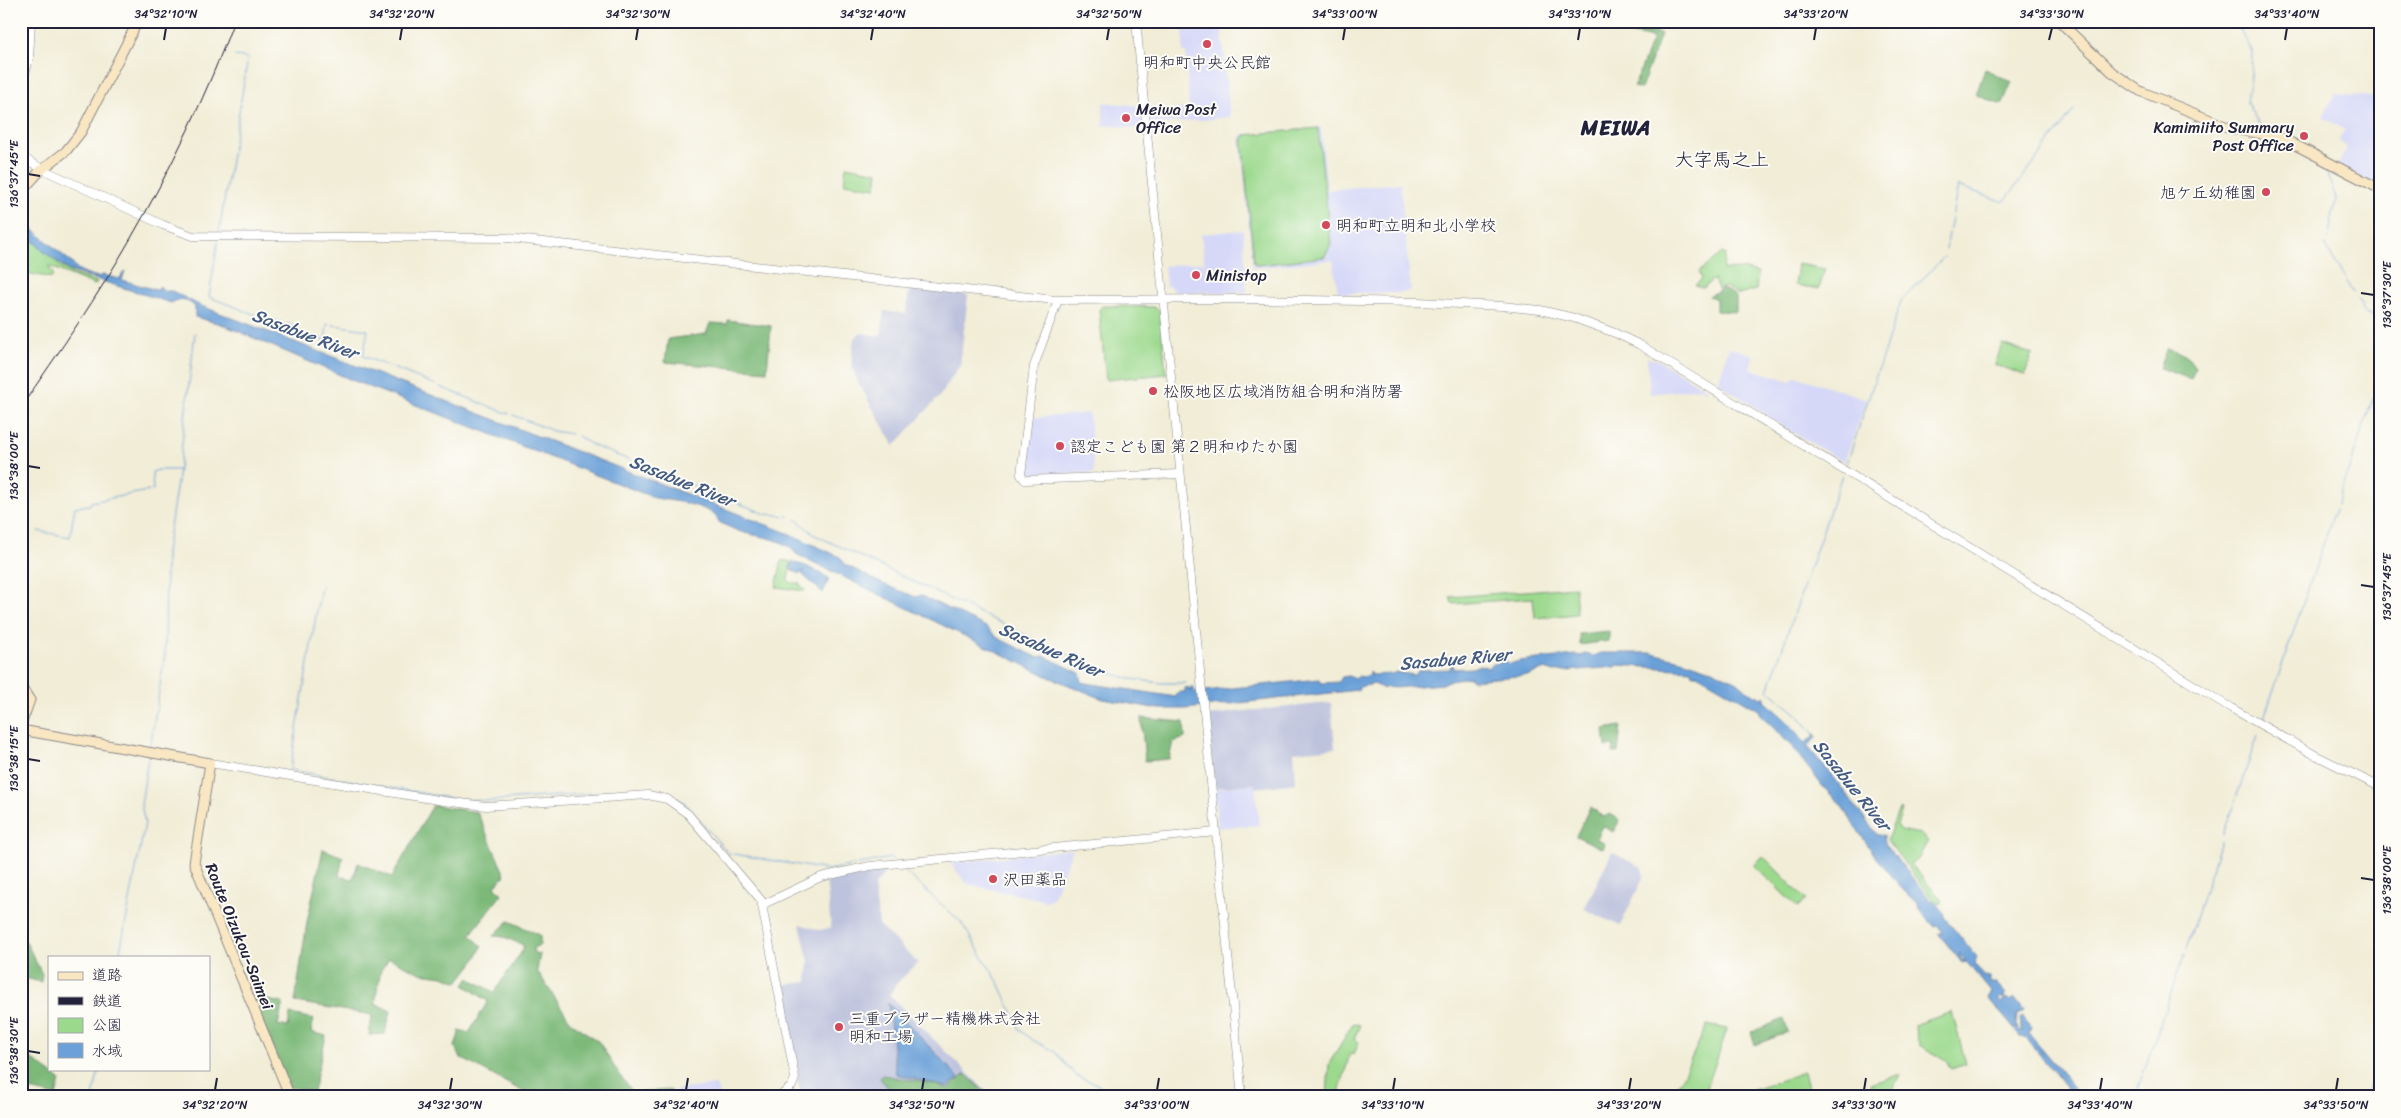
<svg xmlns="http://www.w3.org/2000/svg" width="2401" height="1118" viewBox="0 0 2401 1118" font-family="Sriracha,'Klee One',sans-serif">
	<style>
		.built { fill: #d6d8f8 }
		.industrial { fill: #bec3dd }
		.green { fill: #9bd98d; stroke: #5e7e64 }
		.forest { fill: #7cb978; stroke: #4f6e5a }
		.water { fill: #6ba0d8; stroke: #46618a }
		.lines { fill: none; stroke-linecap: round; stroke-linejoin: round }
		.stream { stroke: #6ba0d8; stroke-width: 1 }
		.tertiary-casing { stroke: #8a8889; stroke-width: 9 }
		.secondary-casing { stroke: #8a8889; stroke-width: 11 }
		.tertiary { stroke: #fff; stroke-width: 8 }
		.secondary { stroke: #f9e7c3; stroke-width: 9 }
		.rail { stroke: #22223b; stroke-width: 1 }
		.ticks { fill: none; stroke: #22223b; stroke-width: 2 }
		.poi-dot { fill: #d1495b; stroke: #fdfcf7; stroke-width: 2 }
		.labels { text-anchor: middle; stroke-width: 4; stroke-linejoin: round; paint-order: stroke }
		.poi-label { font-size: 16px; fill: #22223b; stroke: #fdfcf7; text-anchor: start }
		.street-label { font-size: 16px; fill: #22223b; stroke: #fdfcf7 }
		.water-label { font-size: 18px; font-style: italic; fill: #435b82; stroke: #fdfcf7 }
		.quarter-label { font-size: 19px; fill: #22223b; stroke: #fdfcf7 }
		.district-label { font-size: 21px; font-weight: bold; letter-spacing: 1px; fill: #22223b; stroke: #fdfcf7 }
		.neatline { fill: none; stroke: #22223b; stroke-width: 2 }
		.ticks-label { font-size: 12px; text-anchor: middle; fill: #22223b }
	</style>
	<rect width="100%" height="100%" fill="#fdfcf7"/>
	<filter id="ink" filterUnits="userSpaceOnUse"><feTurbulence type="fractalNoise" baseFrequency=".02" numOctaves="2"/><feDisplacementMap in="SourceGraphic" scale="10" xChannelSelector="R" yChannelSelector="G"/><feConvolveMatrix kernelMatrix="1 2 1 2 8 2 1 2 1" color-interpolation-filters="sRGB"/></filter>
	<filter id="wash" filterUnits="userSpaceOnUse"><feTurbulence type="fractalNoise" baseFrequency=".0096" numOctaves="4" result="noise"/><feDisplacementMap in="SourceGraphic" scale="20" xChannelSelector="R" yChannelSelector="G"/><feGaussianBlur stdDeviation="1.12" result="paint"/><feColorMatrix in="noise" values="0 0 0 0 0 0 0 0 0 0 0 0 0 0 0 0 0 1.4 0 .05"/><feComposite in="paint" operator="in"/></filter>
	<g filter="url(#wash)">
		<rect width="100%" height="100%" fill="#f1edd7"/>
		<!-- built -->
		<path class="built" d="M1183 21H1221L1230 117 1150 125 1149 112 1189 108 1186 52H1183Z
			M2335 93 2380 98V187L2338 165 2347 147 2341 143 2339 138 2345 130 2323 117Z
			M1103 102 1140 106 1143 129 1103 125Z
			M1321 127 1327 190 1400 183 1411 290 1403 293H1338L1333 260 1253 268 1240 135Z
			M1243 230 1247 292H1175L1169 286 1166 287 1164 266 1203 262 1207 288 1201 234Z
			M1729 347 1753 355 1750 369 1791 381 1795 376 1867 399 1844 462 1799 436 1718 383Z
			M1647 357 1653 360 1654 358 1706 389V392L1700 388 1650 394Z
			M1089 413 1094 473 1028 476 1025 473 1031 418Z
			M1255 784 1259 825 1218 828 1214 789Z
			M1073 849 1052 899H1049L1048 901 967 884 950 863Z
			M716 1085 721 1097H674L675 1090Z"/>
		<!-- industrial -->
		<path class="industrial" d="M909 287 968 295 960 365 939 397 894 446 858 382 851 364 854 339 860 333 881 336 884 311 906 314Z
			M1331 703 1335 748 1294 752 1296 783 1255 788 1254 784 1214 788 1208 720 1209 716 1235 712Z
			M1612 852 1642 868 1644 876 1620 926 1584 909Z
			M890 867 874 886 879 925 918 963 897 983 889 995 992 1097H803L799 1086 780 985 807 982 809 962 800 924 819 930 831 928 826 880 864 874 868 870Z"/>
		<!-- green -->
		<path class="green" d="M1318 128 1331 245 1324 257 1258 265 1254 263 1242 140 1245 135Z
			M846 166 878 172 876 188 844 183Z
			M21 230 62 267 73 274 97 282 95 285 48 266 53 273 52 278 21 272Z
			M1722 253 1725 254 1723 270 1742 269 1758 273 1756 290 1739 295 1726 287 1718 289 1714 279 1703 288 1695 285 1702 279 1699 272Z
			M1798 264 1825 269 1819 289 1795 285Z
			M1102 306 1153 307 1160 310 1166 374 1106 380 1099 310Z
			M2002 344 2032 354 2025 375 1995 365Z
			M782 560 791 562 788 580 790 582 800 584 805 591 776 587Z
			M1575 587 1577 614 1535 618 1533 598 1452 604 1450 597Z
			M1899 809 1902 811 1897 825 1901 830 1920 834 1928 841 1919 857 1910 864 1943 901 1939 904 1932 899 1887 840Z
			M1763 856 1806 900 1797 907 1754 866Z
			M1952 1012 1966 1064 1951 1069 1946 1060 1919 1045 1914 1025Z
			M1353 1023 1360 1025 1354 1039 1359 1042 1354 1054 1350 1053 1338 1097H1327L1329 1064Z
			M1707 1025 1727 1029 1704 1097H1673Z
			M1804 1072 1808 1088 1781 1097H1755L1751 1091Z
			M1900 1074C1892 1091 1893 1097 1873 1097L1870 1084Z"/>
		<!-- forest -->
		<path class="forest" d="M1574 21H1602L1612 26 1629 27 1661 34 1641 89 1634 87 1653 38Z
			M1985 69 2012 82 2002 105 1976 95Z
			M1722 289 1730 292 1736 297V312L1716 311V299L1709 296Z
			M728 320 771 326 767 371 665 362 668 339 706 334 710 323 727 324Z
			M2167 348 2185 354 2195 367 2191 379 2159 368Z
			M1609 631V641L1580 645 1579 634Z
			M1141 718 1184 722 1185 738 1173 742 1169 759 1145 761Z
			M1621 726 1618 753H1613L1614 746 1606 747 1604 729Z
			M433 805 477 812 505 875 495 886 502 894 470 935 482 946 475 960 458 982 443 976 420 973 389 958 381 970 375 1003 391 1011 385 1034 369 1035 372 1015 295 1002 307 922 323 849 343 857 339 876 353 879 358 863 392 877Z
			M1590 807 1604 817 1610 814 1620 820 1613 832 1603 826 1597 839 1605 844 1603 849 1576 836Z
			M509 921 540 935V945L533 948 534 953 540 954 537 971 571 1022 599 1042 620 1076 633 1092 671 1090V1097H533L461 1058 455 1047 460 1030 469 1033 488 1001 464 985 469 978 494 992 523 950V945L504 937 493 936Z
			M21 940H25L42 974 41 982 21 977Z
			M252 997 283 1003 278 1025 288 1027 290 1014 314 1019 311 1032 326 1036 313 1092 289 1087Z
			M1784 1019 1788 1032 1755 1045 1751 1032Z
			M21 1051 60 1080 56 1096 21 1088Z
			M965 1074 991 1097H918L919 1094 889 1089 880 1078 882 1075 933 1084 948 1089Z"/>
		<!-- water -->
		<path class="water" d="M21 219 71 262C78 272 87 274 98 277L103 275 119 279 125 271 122 280 156 290H159V286L165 291H172L199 305 790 534 840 557 846 565 883 584 916 597 920 595 986 627 998 638 1016 647 1037 657 1044 656 1080 673 1082 682 1086 683 1176 697 1178 692H1185V688L1188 687 1190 692 1191 687 1193 686 1195 692 1319 679 1321 683 1339 682 1342 677 1349 676 1355 679 1359 676 1363 677 1370 675V671L1372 675 1392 674 1396 672 1414 675 1419 670 1450 669 1452 661 1453 669 1472 668 1480 665 1489 668 1490 665 1506 661 1510 664 1519 661 1576 655 1581 656 1585 654 1595 656 1600 653H1652L1685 661 1712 670 1739 683 1749 692 1762 698 1765 696V701L1789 723 1805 743 1814 736V733L1817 737 1807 746 1835 779 1877 835H1884L1885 844 1931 901 1933 900 1945 914 1944 917 1977 957 1974 963 1984 976 1990 977V983H1996L2006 994 2005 999 2001 997 1999 1001 2001 1003 2008 998 2011 1001 2015 998 2024 1010 2017 1015 2016 1025 2019 1030 2023 1031 2021 1029 2020 1018 2022 1016 2032 1028 2029 1034 2082 1097H2074L2026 1038 2020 1036 1988 998 1991 992 1959 953 1961 959 1966 962 1962 963 1938 933H1942L1938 925 1934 926 1919 909 1918 904 1904 891 1873 853 1841 805 1824 788 1792 747 1761 715 1759 710 1697 674H1692L1691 670 1617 665 1616 667 1554 672 1545 669 1529 675 1472 680 1470 677 1450 680 1443 684 1394 688 1386 687 1384 689 1374 684 1359 687 1358 690 1185 709H1159L1103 699 1049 677 796 554C786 539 761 537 745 533 736 531 727 526 719 522 714 505 672 501 655 498L354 381 221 324 195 317V307C187 299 182 297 171 303L70 271 43 251 21 228Z
			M792 562 806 566 829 578 823 593 802 574 804 570 800 574 790 569Z
			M888 1003 959 1078 947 1087 896 1074Z"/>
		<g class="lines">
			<!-- stream -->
			<path class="stream" d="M2235 21 2252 51 2251 76 2247 103 2260 126 2271 129
				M2275 130 2283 134
				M2324 165 2336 199 2328 238
				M219 232 248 58 235 56
				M218 241 209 297 269 320 281 322
				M2326 244V247L2354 293
				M1946 249 1958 186 2004 202 2074 110
				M2358 300 2365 313 2380 318
				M288 323 303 333 325 341 327 324 329 325
				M333 325 368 330 363 356 436 385
				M440 387 509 414
				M513 415 553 431 571 434
				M578 436 594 446 766 514 788 516
				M1846 466 1901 301 1944 257
				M179 469 195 333
				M2337 505 2380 377
				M796 519 815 535 1102 671 1132 679 1161 683H1186
				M21 528 30 530
				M38 531 70 537 75 507 90 505 91 502 153 490 152 472 158 470H179L166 553 165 654 150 748
				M321 586 290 770 455 799 490 801 652 789 665 792 684 802 728 853 828 870 891 858 893 860
				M2264 718 2335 510
				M1814 734 1798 715 1768 690 1842 475
				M2223 835 2258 736
				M900 867 961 922 1000 985 1020 1030 1034 1041 1054 1051 1076 1076 1099 1085 1108 1097
				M2186 950 2221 841
				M119 957 145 823 141 805 148 758
				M93 1097 99 1069
				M2135 1097 2184 955
				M2366 1097 2380 1053"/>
		</g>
	</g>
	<g filter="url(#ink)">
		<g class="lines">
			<defs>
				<path id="tertiary" d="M1136 21 1242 1097
					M21 88 29 59 31 21
					M21 156 42 169 163 225 193 236 508 238 1055 300 1250 299 1418 302 1502 306 1540 310 1574 318 1615 333 1640 345 2231 708 2315 755 2380 787
					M1058 300 1034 366 1021 475 1025 480 1180 474
					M210 763 444 801 486 806 648 795 667 799 688 814 761 900 795 1078 792 1086 779 1097
					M762 905 821 877 870 866 1216 832"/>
				<path id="secondary" d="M2059 21 2112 72 2140 91 2230 128 2282 138 2380 189
					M21 192 40 171 66 151 81 132 138 21
					M21 687 30 700 21 725
					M21 730 210 763 194 863 290 1097"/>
			</defs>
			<!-- tertiary casing -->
			<use href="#tertiary" class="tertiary-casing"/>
			<!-- secondary casing -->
			<use href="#secondary" class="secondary-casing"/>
			<!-- tertiary -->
			<use href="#tertiary" class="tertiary"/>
			<!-- secondary -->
			<use href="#secondary" class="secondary"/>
			<!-- rail -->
			<path class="rail" d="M21 407C59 352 98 296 131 238 171 169 206 96 234 21"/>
		</g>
	</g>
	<!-- ticks -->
	<path class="ticks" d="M164 40 166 28M400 40 402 28M636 40 638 28M871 40 873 28M1107 40 1109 28M1343 40 1345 28M1578 40 1580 28M1814 40 1816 28M2049 40 2052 28M2285 40 2287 28M28 174 40 176M2361 293 2374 295M28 466 40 468M2361 585 2374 587M28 759 40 761M2361 878 2374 880M28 1051 40 1053M215 1090 217 1078M450 1090 452 1078M686 1090 688 1078M922 1090 924 1078M1157 1090 1159 1078M1393 1090 1395 1078M1629 1090 1631 1078M1864 1090 1866 1078M2100 1090 2102 1078M2336 1090 2338 1078"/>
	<!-- markers -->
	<g class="poi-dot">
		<circle cx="1207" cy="44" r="5"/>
		<circle cx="1126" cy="118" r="5"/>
		<circle cx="2304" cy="136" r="5"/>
		<circle cx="2266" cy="192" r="5"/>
		<circle cx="1326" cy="225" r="5"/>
		<circle cx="1196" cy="275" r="5"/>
		<circle cx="1153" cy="391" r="5"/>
		<circle cx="1060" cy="446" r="5"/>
		<circle cx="993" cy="879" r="5"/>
		<circle cx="839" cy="1027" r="5"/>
	</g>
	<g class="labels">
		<!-- poi labels -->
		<g class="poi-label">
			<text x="1207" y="68" text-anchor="middle">明和町中央公民館</text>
			<text x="1136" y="115">Meiwa Post<tspan x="1136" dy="18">Office</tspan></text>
			<text x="2294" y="133" text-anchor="end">Kamimiito Summary<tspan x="2294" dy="18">Post Office</tspan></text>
			<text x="2256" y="198" text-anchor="end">旭ケ丘幼稚園</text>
			<text x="1336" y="231">明和町立明和北小学校</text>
			<text x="1206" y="281">Ministop</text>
			<text x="1163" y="397">松阪地区広域消防組合明和消防署</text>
			<text x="1070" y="452">認定こども園 第２明和ゆたか園</text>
			<text x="1003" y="885">沢田薬品</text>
			<text x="849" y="1024">三重ブラザー精機株式会社<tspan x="849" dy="18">明和工場</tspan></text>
		</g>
		<!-- street labels -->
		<g class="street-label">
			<text transform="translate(240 936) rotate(68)" y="6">Route Oizukou-Saimei</text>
		</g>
		<!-- water labels -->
		<g class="water-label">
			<text transform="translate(305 334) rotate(21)" y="6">Sasabue River</text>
			<text transform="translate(682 481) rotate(22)" y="6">Sasabue River</text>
			<text transform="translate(1051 650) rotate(24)" y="6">Sasabue River</text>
			<text transform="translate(1455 659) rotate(-5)" y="6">Sasabue River</text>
			<text transform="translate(1852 785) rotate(51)" y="6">Sasabue River</text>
		</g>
		<!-- quarter labels -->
		<g class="quarter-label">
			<text x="1722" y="166">大字馬之上</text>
		</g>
		<!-- district labels -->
		<g class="district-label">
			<text x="1616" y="135">MEIWA</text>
		</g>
	</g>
	<!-- margin -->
	<rect width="2401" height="1118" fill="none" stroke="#fdfcf7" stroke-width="55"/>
	<!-- legend -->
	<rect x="48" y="956" width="162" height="115" fill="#fdfcf7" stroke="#a5a5ac"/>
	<rect x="58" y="972" width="25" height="8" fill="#f9e7c3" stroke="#a5a5ac"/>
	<text x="92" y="980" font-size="15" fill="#22223b">道路</text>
	<rect x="58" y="997" width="25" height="8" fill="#22223b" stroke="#a5a5ac"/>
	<text x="92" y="1006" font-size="15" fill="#22223b">鉄道</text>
	<rect x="58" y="1018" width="25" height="15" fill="#9bd98d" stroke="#a5a5ac"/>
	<text x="92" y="1030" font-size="15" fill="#22223b">公園</text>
	<rect x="58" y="1043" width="25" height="15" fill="#6ba0d8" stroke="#a5a5ac"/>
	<text x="92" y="1056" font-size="15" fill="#22223b">水域</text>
	<rect x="28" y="28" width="2346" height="1062" class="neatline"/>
	<g class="ticks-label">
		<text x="166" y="18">34°32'10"N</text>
		<text x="402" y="18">34°32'20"N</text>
		<text x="638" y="18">34°32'30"N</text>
		<text x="873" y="18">34°32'40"N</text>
		<text x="1109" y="18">34°32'50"N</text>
		<text x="1345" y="18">34°33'00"N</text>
		<text x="1580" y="18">34°33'10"N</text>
		<text x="1816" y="18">34°33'20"N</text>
		<text x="2052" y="18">34°33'30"N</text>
		<text x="2287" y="18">34°33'40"N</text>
		<text transform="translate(14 174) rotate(-90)" y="4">136°37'45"E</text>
		<text transform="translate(2387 295) rotate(-90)" y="4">136°37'30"E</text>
		<text transform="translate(14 466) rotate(-90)" y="4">136°38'00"E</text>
		<text transform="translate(2387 587) rotate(-90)" y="4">136°37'45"E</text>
		<text transform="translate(14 759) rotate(-90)" y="4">136°38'15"E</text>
		<text transform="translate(2387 880) rotate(-90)" y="4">136°38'00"E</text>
		<text transform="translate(14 1051) rotate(-90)" y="4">136°38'30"E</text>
		<text x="215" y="1109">34°32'20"N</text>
		<text x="450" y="1109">34°32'30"N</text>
		<text x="686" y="1109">34°32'40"N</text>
		<text x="922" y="1109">34°32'50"N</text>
		<text x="1157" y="1109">34°33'00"N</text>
		<text x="1393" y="1109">34°33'10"N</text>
		<text x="1629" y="1109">34°33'20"N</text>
		<text x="1864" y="1109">34°33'30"N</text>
		<text x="2100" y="1109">34°33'40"N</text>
		<text x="2336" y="1109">34°33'50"N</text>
	</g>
</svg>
